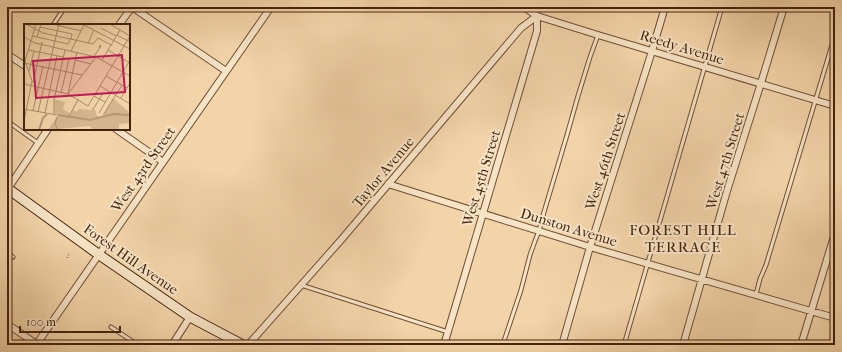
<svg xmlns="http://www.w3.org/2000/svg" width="842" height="352" viewBox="0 0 842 352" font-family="'IM FELL French Canon',serif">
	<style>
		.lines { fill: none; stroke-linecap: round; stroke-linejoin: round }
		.service-casing { stroke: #704f34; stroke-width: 5 }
		.minor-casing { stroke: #704f34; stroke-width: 8 }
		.secondary-casing { stroke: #44230e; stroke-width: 11 }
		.path { stroke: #44230e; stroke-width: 1; stroke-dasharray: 1 2; stroke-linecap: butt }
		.service { stroke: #f7e3c6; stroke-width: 3 }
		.minor { stroke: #f7e3c6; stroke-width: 6 }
		.secondary { stroke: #f7e3c6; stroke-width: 9 }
		.labels { text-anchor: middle; stroke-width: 4; stroke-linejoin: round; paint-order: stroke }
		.street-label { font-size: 14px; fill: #44230e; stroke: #f7e3c6 }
		.neighbourhood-label { font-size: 15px; letter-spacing: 1px; fill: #44230e; stroke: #f7e3c6 }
		.inset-river { fill: none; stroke: #b79874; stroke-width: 2 }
		.inset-road { fill: none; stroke: #ac8d6a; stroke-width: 1 }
		.view { fill: #c2185b; fill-opacity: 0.15; stroke: #c2185b; stroke-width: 2 }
		.inset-edge { fill: none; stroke: #44230e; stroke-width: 2 }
	</style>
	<rect width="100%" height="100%" fill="#f2d4a8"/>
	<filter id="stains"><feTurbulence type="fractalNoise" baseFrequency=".005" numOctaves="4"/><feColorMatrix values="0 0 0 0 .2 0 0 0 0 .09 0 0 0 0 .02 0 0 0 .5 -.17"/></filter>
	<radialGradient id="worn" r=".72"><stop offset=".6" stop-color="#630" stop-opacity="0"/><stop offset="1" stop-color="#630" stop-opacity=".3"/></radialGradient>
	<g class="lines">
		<defs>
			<path id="service" d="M203 7H204
				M53 25 65 7
				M7 121 38 143
				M7 253 13 257
				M301 285 448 332
				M756 294 760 279 766 265 835 35
				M111 327 138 345
				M504 345V341L521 290 530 255 535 241 539 231 544 212 567 135 578 96 590 57 598 35
				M624 345 722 7"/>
			<path id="minor" d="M132 7 226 71
				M524 7 537 16 598 35 835 106
				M119 25 132 7
				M7 54 25 66
				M116 129 163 162
				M388 184 590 247 835 318
				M7 190 48 129
				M7 324 38 345
				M36 345 271 7
				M172 345 190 317
				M248 345 341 240 521 28 537 16
				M444 345 537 31V16
				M562 345 590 247 652 51 665 7
				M683 345 727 191 761 83 784 7
				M801 345 835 233"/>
			<path id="secondary" d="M7 188 98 254 190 317 243 345"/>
		</defs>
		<!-- service casing -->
		<use href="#service" class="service-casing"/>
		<!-- minor casing -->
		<use href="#minor" class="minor-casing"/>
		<!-- secondary casing -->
		<use href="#secondary" class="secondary-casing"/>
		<!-- path -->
		<path class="path" d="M67 258 69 254"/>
		<!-- service -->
		<use href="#service" class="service"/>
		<!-- minor -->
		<use href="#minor" class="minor"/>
		<!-- secondary -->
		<use href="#secondary" class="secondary"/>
	</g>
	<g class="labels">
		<!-- street labels -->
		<g class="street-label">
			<text transform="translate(682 47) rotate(17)" y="5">Reedy Avenue</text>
			<text transform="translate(605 161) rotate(-72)" y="5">West 46th Street</text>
			<text transform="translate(725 161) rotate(-73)" y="5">West 47th Street</text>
			<text transform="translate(143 169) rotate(-55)" y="5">West 43rd Street</text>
			<text transform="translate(383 172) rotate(-50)" y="5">Taylor Avenue</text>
			<text transform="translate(481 178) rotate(-73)" y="5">West 45th Street</text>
			<text transform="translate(569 227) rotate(17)" y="5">Dunston Avenue</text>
			<text transform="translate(131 259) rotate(35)" y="5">Forest Hill Avenue</text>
		</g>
		<!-- neighbourhood labels -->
		<g class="neighbourhood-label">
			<text x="683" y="235">FOREST HILL<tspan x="683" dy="17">TERRACE</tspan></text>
		</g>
	</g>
	<!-- overview -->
	<g transform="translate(24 24)">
		<rect width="106" height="106" fill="#f2d4a8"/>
		<path d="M89 74 106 89V99L95 100V106H68L66 102 24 106 34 91 31 89 30 75 41 78 39 85 47 90 49 85 52 88 55 85 67 86 68 83 71 85 73 92 77 93Z" fill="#d4b68e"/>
		<path class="inset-river" d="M34 91 66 96 89 90 106 91M15 106 19 94 23 90"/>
		<path class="inset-road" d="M2 0 19 9 69 20 74 14 87 21M28 0 57 7M86 0 106 12M60 1 106 25M16 3 48 10 47 15M77 4 92 12M93 11 106 18M8 12 13 13 17 0M0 13 11 19 72 33 106 52M13 13 44 20 46 15M64 19 70 6M5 26 39 33M84 26 106 39M47 27 60 1M70 32 77 22 76 21 75 24M51 36 67 40M78 36 96 6M0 39 58 51M5 47 10 27M82 52 103 64M9 59 18 18M0 60 44 70 64 82 106 12M76 62 106 80M37 69 45 35 39 34M44 70 72 33M44 70 53 28M70 72 81 78M97 74 106 59M70 84 79 69M0 85 33 91M9 87 19 42M14 88 35 0M21 89 33 32M75 89 106 36M30 90V76L41 26M80 90 98 61M45 92 54 76M33 93 31 100 34 106M0 97 8 57 1 37 12 0"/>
		<path class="view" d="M98 31 101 68 12 74 9 37Z"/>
		<rect width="106" height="106" class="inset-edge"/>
	</g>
	<!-- margin -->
	<rect width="842" height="352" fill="none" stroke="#f2d4a8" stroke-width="24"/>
	<rect x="8" y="8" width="826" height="336" fill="none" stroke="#44230e" stroke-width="2"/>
	<rect x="12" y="12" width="818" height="328" fill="none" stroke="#44230e"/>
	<!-- scale -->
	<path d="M20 326v6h100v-6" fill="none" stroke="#44230e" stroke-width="2"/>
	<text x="26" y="326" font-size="12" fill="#44230e" stroke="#f7e3c6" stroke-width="3" paint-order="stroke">100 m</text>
	<rect width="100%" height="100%" filter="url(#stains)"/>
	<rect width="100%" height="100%" fill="url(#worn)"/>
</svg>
